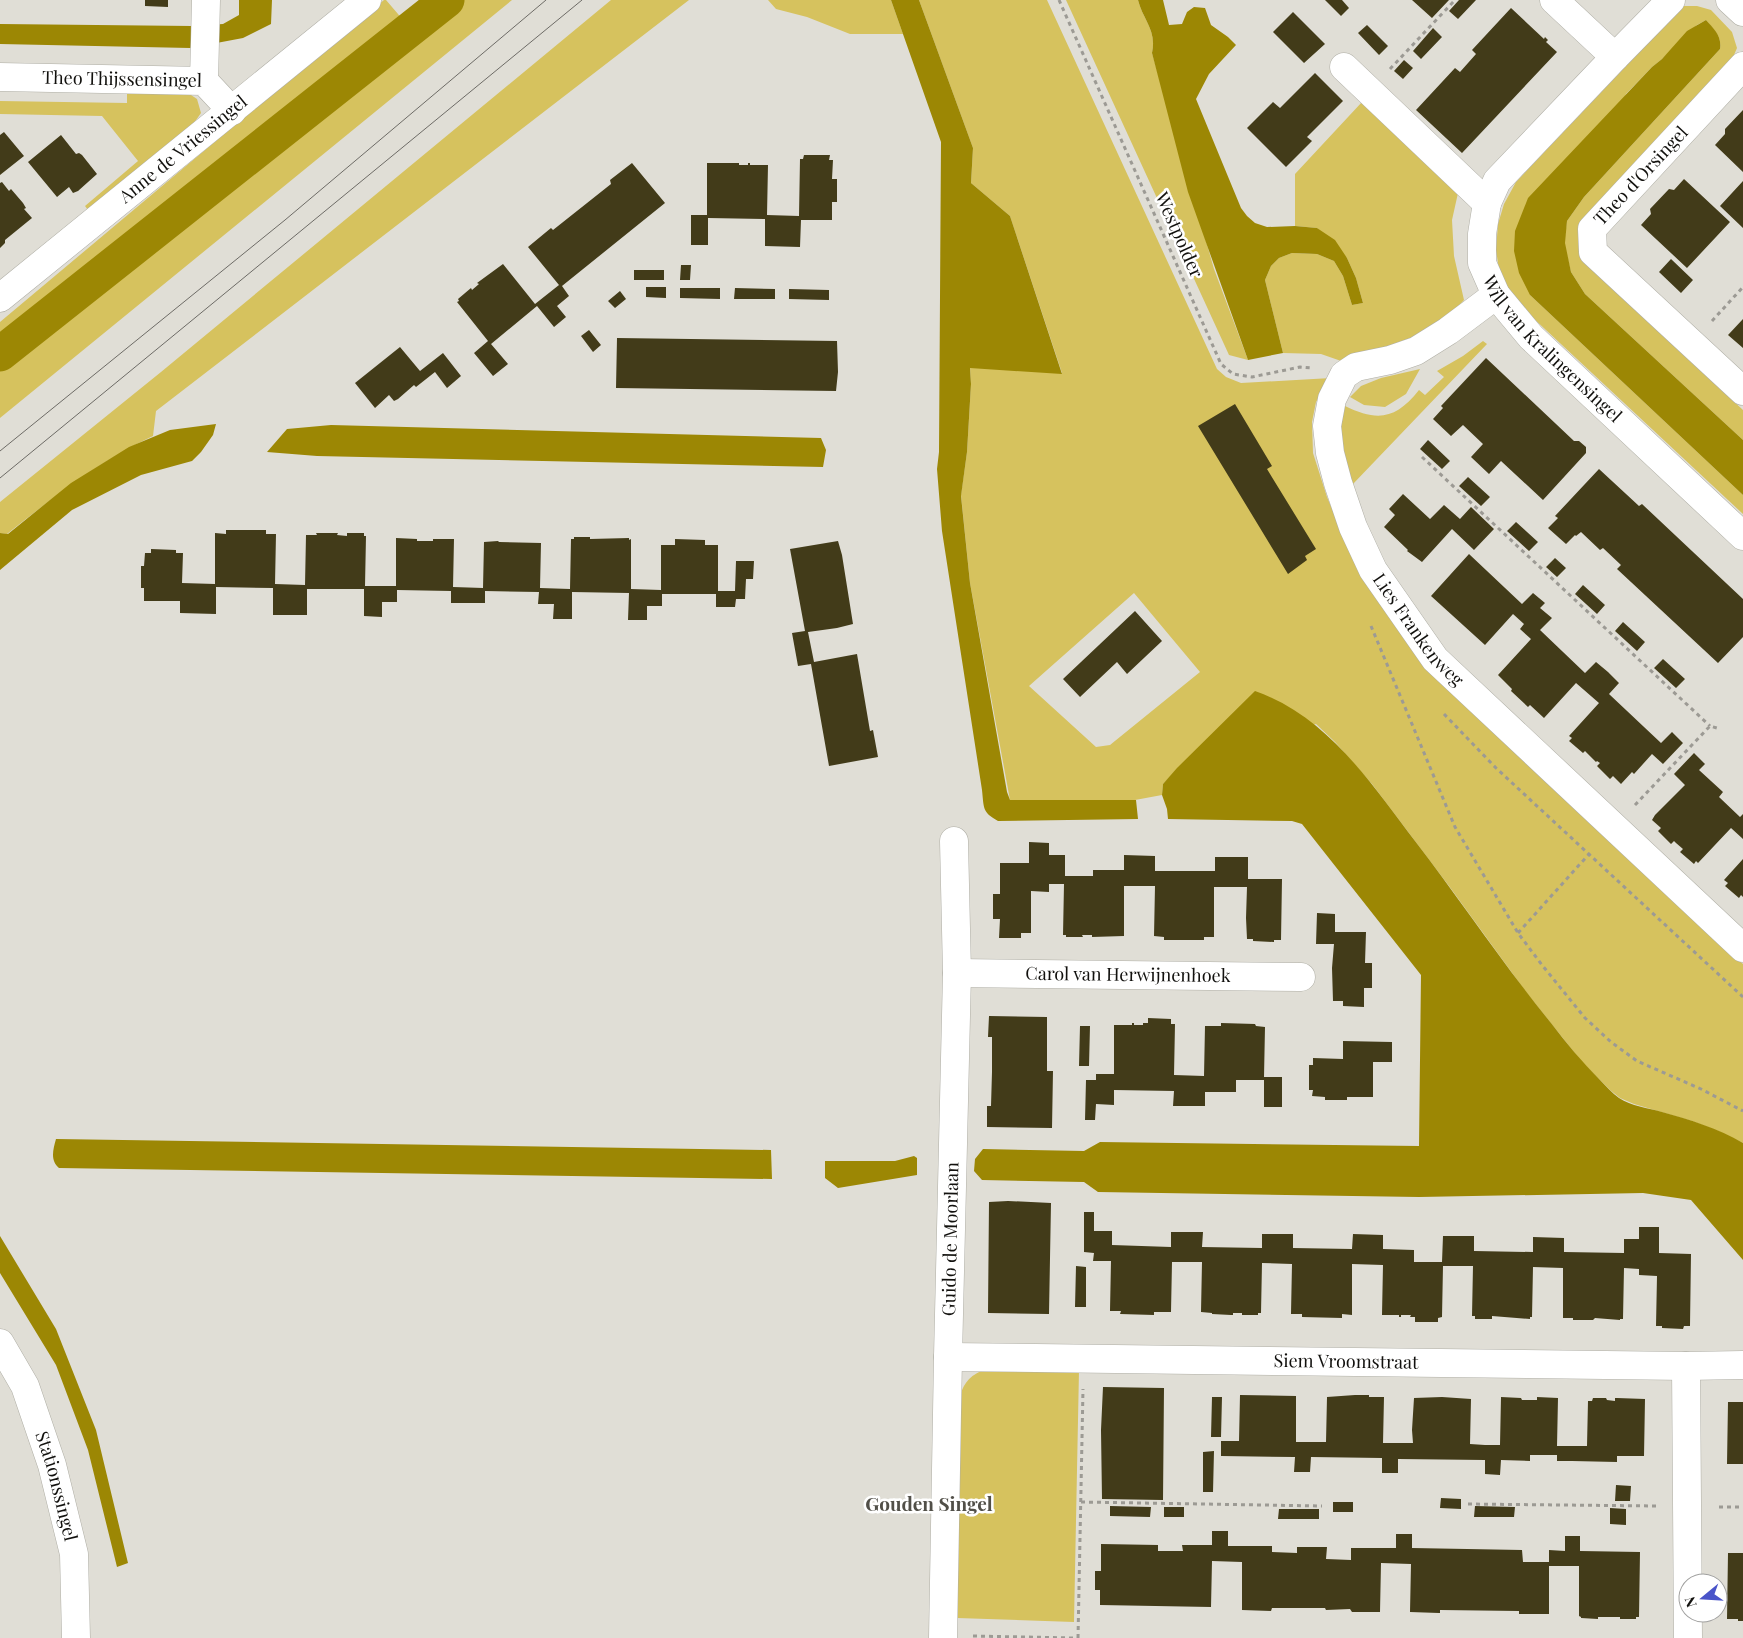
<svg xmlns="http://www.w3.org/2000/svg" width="1743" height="1638" viewBox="0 0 1743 1638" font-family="'Playfair Display',serif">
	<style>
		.green { fill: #d6c25e; fill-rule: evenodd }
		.water { fill: #9c8704 }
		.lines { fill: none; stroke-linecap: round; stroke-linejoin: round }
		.canal { stroke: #9c8704; stroke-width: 35 }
		.building { fill: #423b19 }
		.minor-casing { stroke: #afaea5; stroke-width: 29 }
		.path { stroke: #9c9a94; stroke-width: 3; stroke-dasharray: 4 4; stroke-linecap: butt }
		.minor { stroke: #fff; stroke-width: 28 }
		.tram { stroke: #6d6b66; stroke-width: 1 }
		.labels { text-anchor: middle; stroke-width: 5; stroke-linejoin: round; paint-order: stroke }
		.street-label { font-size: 18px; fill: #12110e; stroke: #fff }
		.neighbourhood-label { font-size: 19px; font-weight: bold; fill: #514f48; stroke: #fff }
	</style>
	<rect width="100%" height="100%" fill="#e0ded6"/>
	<!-- green -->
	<path class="green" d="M384 0H386L404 21 429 0H512L0 418V322Z
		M611 0H689L156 411 153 436C98 462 55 496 7 534L0 533V502L161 372Z
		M768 0H891L903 34H850L807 17 776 9Z
		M919 0H1047L1217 369 1226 377 1241 383 1331 378 1316 402 1312 422 1313 453 1327 497 1351 553 1467 707 1743 964V1143L1718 1131 1692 1121 1634 1104 1620 1098 1610 1090 1582 1062 1526 992 1449 886 1372 784 1335 742 1316 724 1168 779 1163 784 1162 795 1135 800H1010L970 583 961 495 967 452 971 384 970 367 1062 373 1010 216 971 183 973 148ZM1134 593 1200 672 1110 745 1096 747 1029 686Z
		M1066 0H1138C1143 20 1157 30 1152 53L1214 269 1248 360 1229 355Z
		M1683 6H1697L1711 10 1732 32 1737 48 1731 62 1590 213V263L1617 293 1743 410V440L1585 294 1571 272 1564 243 1567 221 1584 197 1720 49C1722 36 1714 30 1706 20L1697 25 1662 59 1652 67 1626 94 1530 295 1743 495V514L1515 301 1500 276 1496 250 1498 224 1504 204 1516 182Z
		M127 92 188 93 197 99 201 113 194 123 88 210 85 206 138 161 102 116 0 114V101L127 103Z
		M1362 102 1458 193 1452 220 1454 256 1464 300 1453 312 1427 332 1344 362 1321 354 1283 353 1265 280 1271 266 1279 258 1292 253 1317 254 1334 261 1343 276 1352 305 1363 303 1356 278 1347 258 1317 228 1295 226V174Z
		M1483 341 1487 344 1353 484 1341 458 1338 439 1345 406C1378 422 1396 419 1419 390L1425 395 1444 377 1437 371 1463 356Z
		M1420 369 1406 394 1385 407 1364 405 1350 397 1361 386 1381 378Z
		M1079 1370 1074 1622 957 1618 959 1400C962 1386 968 1377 981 1371Z"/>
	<!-- water -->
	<path class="water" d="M239 0H272L271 24 243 38 190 48 0 44V24L192 26 223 24 239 15Z
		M891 0H919L973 148 971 183 1010 216 1062 374 970 368 971 384 967 452 961 496 970 583 1007 792 1010 800H1136L1138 819 998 821C982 812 984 808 982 790L942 531 937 469 939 452 941 142Z
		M1138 0H1163L1169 25 1182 24 1187 12 1194 7 1205 8 1211 25 1228 37 1236 45 1209 74 1196 99 1229 179 1241 208 1247 216 1255 223 1267 227 1295 226 1317 228 1335 240 1347 258 1356 278 1363 303 1352 305 1343 276 1334 261 1317 254 1292 253 1279 258 1271 266 1265 280 1283 353 1248 360 1188 192 1152 53C1157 30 1143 20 1138 0Z
		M1706 20C1714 29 1722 36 1720 49L1584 197 1567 221 1565 243 1571 272 1585 294 1743 440V495L1530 295 1519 273 1514 251 1515 231 1528 198 1652 67 1662 59 1687 31Z
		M216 424 213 435 201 452 192 461 141 475 72 510 0 570V533L8 534 71 483 129 447 170 430Z
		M331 425 821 438 826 450 823 467 317 456 267 452 287 429Z
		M1255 691C1327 716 1371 783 1415 841 1461 901 1503 964 1551 1023 1566 1043 1582 1062 1600 1080 1606 1086 1612 1093 1619 1098 1631 1106 1648 1108 1662 1112 1690 1120 1718 1128 1743 1143V1260L1691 1200 1643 1193 1419 1197 1098 1192 1084 1182 982 1180 974 1171 975 1159 983 1149 1084 1151 1100 1142 1419 1146 1421 975 1302 824 1292 821 1168 819 1167 809 1162 795 1163 784 1177 768Z
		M56 1139 771 1150 772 1179 59 1168C50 1160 53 1150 56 1139Z
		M914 1156 917 1158V1175L838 1188 825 1178V1161H895Z
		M0 1236 56 1329 96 1430 128 1563 117 1567 88 1450 56 1365 0 1273Z"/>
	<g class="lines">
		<!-- canal -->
		<path class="canal" d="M0 354 447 0"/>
	</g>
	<!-- building -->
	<path class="building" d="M145 0H168V7L145 6Z
		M1325 0H1342L1349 8 1341 16Z
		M1412 0H1449L1432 18Z
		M1459 0H1476L1458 19 1449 11Z
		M1511 8 1544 39 1545 37 1548 40 1546 42 1557 52 1462 153 1416 110 1455 68 1460 72 1476 54 1472 50Z
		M1293 12 1325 44 1304 63 1273 32Z
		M1367 25 1388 46 1379 55 1358 33Z
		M1433 28 1442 37 1421 59 1413 51Z
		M1404 60 1413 68 1403 79 1394 71Z
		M1315 73 1343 101 1307 137 1312 141 1286 167 1247 128 1273 102 1280 108Z
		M1743 110V172L1715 145 1725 134V129Z
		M4 132 24 156 0 175V135Z
		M61 135 76 154 79 153 82 155 97 174 78 191 73 193 69 187 57 197 28 162Z
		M804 155H830L829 160H833L832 179H837V202H832V220H801L800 247 765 246V219L708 218V245H691V215H707V163H739V165H748V163H750V165H768L767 215 799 216 800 159H803Z
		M632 163 665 203 562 286 569 296 557 306 566 317 554 327 537 306 491 344 508 364 493 376 474 353 488 341 457 302 459 301 458 299 471 288 472 290 479 284 477 283 503 264 535 304 559 285 528 247 551 228 553 230 611 184 610 180Z
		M1684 179 1730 222 1687 268 1641 225 1651 214 1650 209 1669 189 1674 190Z
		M1743 181V228L1720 206Z
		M2 182 9 191 11 189 23 203 26 208 24 209 32 218 5 240V243L0 248V183Z
		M1671 259 1693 280 1681 293 1659 272Z
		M681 265H691L690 280H680Z
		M634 270H664V280H634Z
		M646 287H666V298L646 297Z
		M680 288H720V299L680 298Z
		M735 288 775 289V299H734Z
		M789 289 829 290V300L789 299Z
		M620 291 626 299 615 308 608 301Z
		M1743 319V348L1728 335Z
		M589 330 601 345 593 352 581 336Z
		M617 338 837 341 838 372 836 391 616 388Z
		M400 347 420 371 443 353 461 376 447 388 435 372 416 387 414 385 398 399 394 401 389 395 375 408 355 383Z
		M1486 358 1574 441H1579L1586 447V453L1543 500 1501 461 1489 474 1471 457 1483 444 1463 425 1451 436 1433 419 1443 408 1441 406Z
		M1235 404 1272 466 1267 469 1316 549 1305 556 1307 560 1288 574 1198 426Z
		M1428 440 1450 461 1442 469 1420 449Z
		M1599 469 1639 506 1642 504 1743 599V637L1718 663 1617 569 1621 565 1603 548 1600 550 1581 532 1576 536 1575 535 1566 544 1548 528 1558 518 1555 516Z
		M1468 477 1490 497 1481 506 1459 486Z
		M1403 494 1430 519 1444 505 1460 519 1471 507 1494 529 1474 550 1452 529 1422 562 1407 551 1408 550 1384 527 1395 515 1389 509Z
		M1516 522 1538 542 1529 551 1507 531Z
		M226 530H266V534H276L275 584 305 585 306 535H317L316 533H338L337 535 347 536V533H364V536H366L365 586H396V538L417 539V541H433V539H454L453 587 483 588 484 542 498 541 499 542 541 543 540 588 570 589 571 539H574V537H590V539L629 538V540L631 539V589L661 590V545H675V539L705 540V545H718V591H735L736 561H754L753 579H746L745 599H736L735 607H716V594H662V606H647V620H628L629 593 572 592V619H553L554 604H538L539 592 485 591V603H451V591L397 590V602H382V617L364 616V589H307V615H273V588L216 587V614L180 613V601H144V588H141V566H144L145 553H151V549L176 550V553H183L182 583 215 584V533L226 534Z
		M838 541 842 555 853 624 837 628 808 632 814 662 857 654 870 731 873 730 878 757 829 766 811 664 798 666 792 633 805 631 790 549Z
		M1469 554 1522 604 1533 593 1545 603 1540 608 1552 618 1540 630 1585 673 1596 662 1608 672 1619 683 1609 694 1661 743 1672 732 1683 743 1663 764 1652 754 1634 774 1632 772 1621 784 1613 776 1610 779 1597 766 1600 763 1597 761 1596 762 1585 751 1583 753 1569 741 1572 738 1569 736 1599 703 1576 683 1544 718 1530 705 1528 707 1511 691 1512 689 1498 675 1531 639 1520 629 1524 624 1513 614 1485 645 1431 596Z
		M1555 558 1566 568 1557 577 1546 567Z
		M1583 585 1605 605 1597 614 1575 594Z
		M1135 611 1162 641 1127 674 1117 662 1080 697 1063 679Z
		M1623 622 1645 642 1637 651 1615 631Z
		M1663 659 1685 679 1676 688 1654 668Z
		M1694 753 1705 764 1699 770 1723 792 1719 797 1740 817 1743 814V839L1731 828 1698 863 1696 861 1694 864 1680 852 1683 849 1676 843 1674 841 1671 844 1658 831 1661 828 1652 820 1655 815 1685 785 1674 774Z
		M1029 842 1049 843V855H1065V876H1093V870H1124V855L1155 856V871H1215V857H1248V879H1282L1281 940H1274V942L1253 941V939H1247L1246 918 1247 887H1214V937H1204V940H1164V937L1154 936 1155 886H1124V936L1092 937V935H1082L1083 937H1066V935H1063L1064 884H1049V892L1031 891V933H1021V938H999L1000 919H993V894H1000V863H1029Z
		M1743 859V897L1741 895 1739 898 1725 886 1728 883 1724 880Z
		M1317 913 1335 914V932H1366L1365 963H1372V988H1364V1007L1343 1006V1001H1333L1332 968 1334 944H1316Z
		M989 1016 1047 1017V1071H1053L1052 1128 987 1127V1106H991L992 1072V1037H988Z
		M1148 1018 1171 1019V1024H1175L1174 1075 1204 1076 1205 1026H1221V1023L1255 1024 1256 1026 1265 1027 1264 1077H1282V1107H1264V1080H1236V1092H1205V1106H1173L1174 1091 1114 1090V1105L1096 1104 1095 1120H1085L1086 1080H1096V1074H1114V1025H1132V1023H1134V1025H1143V1023H1148Z
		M1080 1026H1090L1089 1066H1079Z
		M1343 1041 1392 1042V1062H1373V1097H1347V1100H1325V1097L1312 1096 1313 1090H1309V1065H1313V1058L1343 1059Z
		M1008 1201 1051 1203 1049 1314 988 1313 989 1202Z
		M1084 1212H1094V1231H1112V1245L1171 1247V1232H1203L1202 1247 1262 1248V1234H1293V1248L1352 1249 1353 1234 1383 1235V1249L1414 1250V1262H1442L1443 1236H1474V1251L1533 1252V1237L1564 1238V1252L1624 1253V1239H1639V1227H1659V1253L1691 1254 1690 1326H1684L1683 1329 1662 1328V1326H1656L1657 1276 1639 1275V1269L1624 1268 1623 1319H1620V1320L1595 1318 1593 1320H1573V1318H1563V1268L1533 1267 1532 1317H1530V1319L1492 1316V1319H1475V1316H1472L1473 1266H1443L1442 1317 1438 1318V1322H1415V1317H1410L1411 1315H1401V1317H1399V1315H1382L1383 1265 1352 1264V1315L1342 1314V1318L1302 1317V1314H1291L1292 1264 1262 1263 1261 1313H1258V1315H1242V1313H1233V1315H1231L1212 1314V1313L1201 1312 1202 1262H1172L1171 1312H1154V1315L1120 1314 1121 1311H1110L1111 1261H1093L1094 1253 1084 1252Z
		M1076 1266 1086 1267V1307H1075Z
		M1103 1387 1164 1388 1163 1500 1102 1499 1101 1430Z
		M1240 1395 1296 1396V1442H1326L1327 1397 1355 1395H1369V1397H1384L1383 1443H1413L1412 1430 1414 1398 1442 1397 1471 1399 1470 1444 1485 1445H1500L1501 1397 1521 1398 1522 1400H1537V1397L1558 1398 1557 1446H1587L1588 1401H1592L1593 1398H1606L1607 1400 1615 1401V1398H1617L1645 1399 1644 1456H1617V1462L1572 1461H1557V1455H1530V1461L1501 1460 1500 1475 1485 1474V1460L1398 1459V1473H1382V1458L1311 1457 1310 1472H1294L1295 1457 1221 1456V1441H1239Z
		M1212 1397H1222L1221 1437H1211Z
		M1728 1402H1743V1464H1727Z
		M1214 1451 1213 1492H1203V1452Z
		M1616 1485 1631 1486 1630 1501H1615Z
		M1441 1498 1461 1499V1509L1440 1508Z
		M1333 1502H1353V1512H1333Z
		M1110 1506 1151 1507 1150 1517 1110 1516Z
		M1475 1506 1515 1507 1514 1517H1474Z
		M1164 1507H1184V1517H1164Z
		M1610 1508 1626 1509V1525L1610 1524Z
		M1279 1509H1319V1519H1278Z
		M1212 1531H1228V1546H1272V1552L1297 1553V1547H1327L1326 1559 1351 1560V1548H1396V1534H1412V1548L1522 1550 1523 1562H1549V1550L1565 1551V1536H1580V1551L1640 1552 1639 1617H1636V1619H1620V1617H1598V1619L1581 1618V1617L1579 1616V1566H1549V1614H1519V1611L1440 1610V1613H1439L1410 1612 1411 1564 1381 1563 1380 1612H1352L1350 1609 1326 1610 1325 1608H1272L1271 1611 1242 1610V1562L1212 1561 1211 1607 1100 1605V1590H1095V1571H1101V1544L1158 1545V1551H1183L1182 1545H1212Z
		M1728 1553H1743V1621H1738V1619H1727Z"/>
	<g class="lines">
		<defs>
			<g id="minor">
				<path d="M1554 0 1615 57"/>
				<path id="s1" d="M1671 0 1615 57 1497 181 1487 203 1482 234V263L1496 295 1531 337 1743 536"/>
				<path d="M1730 0 1743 12"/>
				<path d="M1743 66 1592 229 1593 252 1743 391"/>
				<path d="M1344 67 1487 203"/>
				<path id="s2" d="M0 77 204 81 232 111"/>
				<path d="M204 81 206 0"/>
				<path id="s3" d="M1496 295 1448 331 1416 351 1390 360 1356 367 1344 375 1332 399 1327 426 1330 453 1338 483 1353 527 1373 570 1435 659 1743 948"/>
				<path id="s4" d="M0 298 367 0"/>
				<path id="s5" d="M957 973 1301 977"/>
				<path id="s6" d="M0 1343 25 1386 52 1465 74 1554 76 1638"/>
				<path id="s7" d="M948 1357 1686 1366 1743 1365"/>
				<path d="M1686 1366 1688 1638"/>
				<path id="s8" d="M943 1638 948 1357 957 973 954 841"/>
			</g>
		</defs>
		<!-- minor casing -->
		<use href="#minor" class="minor-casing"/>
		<!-- path -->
		<path class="path" d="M1059 0 1221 364 1233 374 1252 377 1300 367 1312 368
			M1390 69 1455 0
			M1712 321 1743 287
			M1422 457 1710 726
			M1371 626 1455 827 1518 933 1542 965 1585 1018 1611 1042 1637 1061 1701 1089 1743 1111
			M1444 714 1496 768 1743 997
			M1635 805 1710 726 1720 729
			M1518 933 1590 853
			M1081 1502 1322 1506
			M1468 1504 1657 1506
			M1719 1507H1743
			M973 1636 1075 1638
			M1078 1638 1083 1389"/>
		<!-- minor -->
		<use href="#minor" class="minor"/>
		<!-- tram -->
		<path class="tram" d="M0 451 285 220 546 0
			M0 478 582 0"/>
	</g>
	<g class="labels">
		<!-- street labels -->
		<g class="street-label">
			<text dy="6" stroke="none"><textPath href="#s2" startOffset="122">Theo Thijssensingel</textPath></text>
			<text dy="6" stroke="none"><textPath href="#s4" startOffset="236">Anne de Vriessingel</textPath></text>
			<text transform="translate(1641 176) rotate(-47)" y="6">Theo d'Orsingel</text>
			<text transform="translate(1179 235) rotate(66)" y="6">Westpolder</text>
			<text dy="6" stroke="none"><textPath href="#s1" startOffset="448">Will van Kralingensingel</textPath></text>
			<text dy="6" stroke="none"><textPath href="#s3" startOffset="456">Lies Frankenweg</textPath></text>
			<text dy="6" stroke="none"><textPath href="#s5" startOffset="171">Carol van Herwijnenhoek</textPath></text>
			<text dy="6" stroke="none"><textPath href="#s8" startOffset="399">Guido de Moorlaan</textPath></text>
			<text dy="6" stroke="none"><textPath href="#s7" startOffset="398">Siem Vroomstraat</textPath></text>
			<text dy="6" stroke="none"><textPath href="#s6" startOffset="155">Stationssingel</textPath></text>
		</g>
		<!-- neighbourhood labels -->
		<g class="neighbourhood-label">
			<text x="929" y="1511">Gouden Singel</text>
		</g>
	</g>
	<!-- north arrow -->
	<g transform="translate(1703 1598) rotate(252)"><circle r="24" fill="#ffffff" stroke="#a0a09f"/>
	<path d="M0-4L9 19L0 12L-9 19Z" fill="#4954c9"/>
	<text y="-8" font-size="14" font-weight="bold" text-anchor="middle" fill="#12110e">N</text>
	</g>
</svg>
